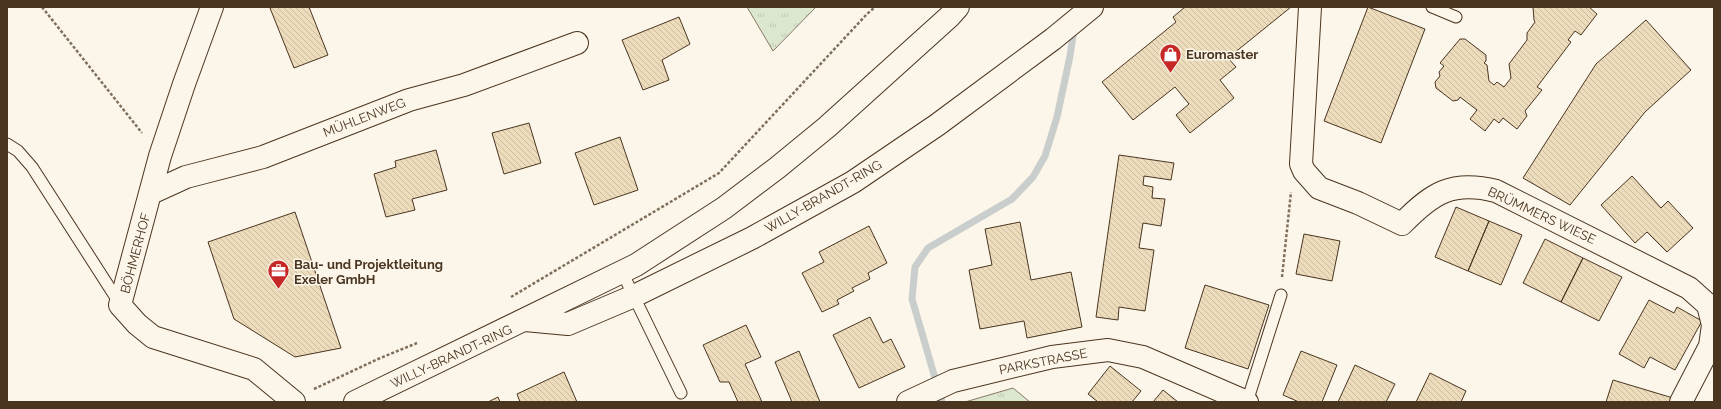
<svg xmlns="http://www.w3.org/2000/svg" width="1721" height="409" viewBox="0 0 1721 409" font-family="Raleway,sans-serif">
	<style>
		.grass { fill: url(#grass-tufts); stroke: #887966 }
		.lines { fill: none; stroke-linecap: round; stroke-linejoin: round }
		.stream { stroke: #c9cecd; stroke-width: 7 }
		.building { fill: url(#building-back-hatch); stroke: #4a3520 }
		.service-casing { stroke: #4a3520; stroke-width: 13 }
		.minor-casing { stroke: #4a3520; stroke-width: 24 }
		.secondary-casing { stroke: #4a3520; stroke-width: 24 }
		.path { stroke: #7f6f5c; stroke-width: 2.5; stroke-dasharray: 3 2; stroke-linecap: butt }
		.service { stroke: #fbf6e9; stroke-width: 11 }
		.minor { stroke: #fbf6e9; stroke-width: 22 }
		.secondary { stroke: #fbf6e9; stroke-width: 22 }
		.labels { text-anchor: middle; stroke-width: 3; stroke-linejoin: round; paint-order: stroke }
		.poi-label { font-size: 13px; font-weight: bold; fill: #4a3520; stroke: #fbf6e9; text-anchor: start }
		.street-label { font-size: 13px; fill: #4a3520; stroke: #fbf6e9 }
	</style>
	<defs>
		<pattern id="grass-tufts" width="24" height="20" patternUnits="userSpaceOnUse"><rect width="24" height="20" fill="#dce7d0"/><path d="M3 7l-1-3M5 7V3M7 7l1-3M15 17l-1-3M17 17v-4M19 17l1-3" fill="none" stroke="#bec7b2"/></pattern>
		<pattern id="building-back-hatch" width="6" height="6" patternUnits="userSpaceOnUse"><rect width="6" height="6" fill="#ecdcbc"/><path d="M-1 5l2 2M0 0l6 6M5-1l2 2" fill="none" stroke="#ccbda1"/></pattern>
	</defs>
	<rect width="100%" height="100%" fill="#fbf6e9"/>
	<!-- grass -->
	<path class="grass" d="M747 7H816L773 51Z
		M1013 388 1030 402H965Z"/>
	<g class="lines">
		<!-- stream -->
		<path class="stream" d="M942 402 912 299 915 267 928 248 1012 199 1033 177 1045 156 1057 117 1070 56 1074 29"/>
	</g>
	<!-- building -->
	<path class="building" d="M274 7H309L328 55 294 68 270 8Z
		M1185 7H1291L1228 58 1236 67 1220 80 1234 98 1190 133 1176 115 1189 104 1175 87 1133 120 1102 82 1176 22 1173 17Z
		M1368 7 1425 29 1381 143 1324 121Z
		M1589 7 1597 14 1581 35 1575 31 1568 40 1571 42 1537 87 1542 90 1525 111 1527 116 1517 129 1503 118 1499 123 1494 119 1485 131 1470 119 1477 110 1460 97 1458 100 1453 101 1436 88 1435 82 1440 76 1439 72 1444 66 1440 63 1460 39H1465L1486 55V61L1484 63 1487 65 1489 81 1494 85 1497 82 1504 87 1511 78 1509 64 1527 40V33L1535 22 1534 20 1533 7Z
		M679 17 690 44 662 60 669 80 643 90 622 40Z
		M1646 20 1691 70 1645 112 1570 205 1523 178 1596 64Z
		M529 123 541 163 504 174 492 133Z
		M620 137 638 190 594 205 575 153Z
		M436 150 447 190 412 199 415 210 386 217 374 174 396 167 395 161Z
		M1119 155 1174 163 1171 180 1144 176 1143 185 1153 187 1152 198 1165 199 1161 226 1143 223 1139 248 1154 250 1145 311 1119 307 1118 320 1096 317Z
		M1632 176 1661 208 1668 201 1693 228 1667 252 1647 232 1635 243 1601 205Z
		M1456 207 1489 221 1468 271 1435 257Z
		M295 212 341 348 295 357 234 319 208 242Z
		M1489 221 1522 235 1501 285 1468 271Z
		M1020 222 1031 280 1071 272 1082 327 1027 338 1024 321 980 329 969 270 992 265 985 229Z
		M869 226 887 263 868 273 870 279 852 288 854 291 837 300 839 304 822 312 802 273 824 262 819 252Z
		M1304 234 1340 241 1332 281 1296 274Z
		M1545 239 1583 258 1561 302 1523 283Z
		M1583 258 1622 277 1599 321 1561 302Z
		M1205 285 1269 305 1248 369 1185 348Z
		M1649 300 1674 313 1677 307 1702 321 1675 370 1650 357 1644 368 1619 354Z
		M870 317 883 343 891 339 905 367 859 388 833 335Z
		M746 325 761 357 745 364 762 402H738L729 382H720L703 345Z
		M799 351 820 402H792L775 362Z
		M1301 351 1337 365 1322 402H1299L1283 395Z
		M1355 365 1395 384 1386 402H1338Z
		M1110 366 1141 391 1132 402H1098L1088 394Z
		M564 372 577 402H520L517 394Z
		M1430 373 1466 391 1461 402H1416Z
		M1613 380 1673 398 1672 402H1606Z
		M1163 390 1178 402H1153Z
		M498 397 500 402H488Z"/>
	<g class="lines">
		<defs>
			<path id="service" d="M1432 7 1456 17
				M7 144 18 151 32 167 120 304
				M622 272 681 393
				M1247 402 1281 295"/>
			<path id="minor" d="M212 7 184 84 160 156 120 305 137 324 153 337 254 369 294 402
				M1310 7 1301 164 1304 171 1319 188 1358 203 1402 224C1432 193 1452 180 1496 191L1689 288 1708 305 1713 325 1710 346 1681 402
				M151 193 186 177 263 157 409 100 464 85 577 43
				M525 320 568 324 634 296 752 238 853 182 937 125 1053 39 1092 7
				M908 402 953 381 1052 357 1108 350 1143 357 1247 402"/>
			<path id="secondary" d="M355 402 636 265 724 208 777 168 827 127 950 16 958 7"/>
		</defs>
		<!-- service casing -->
		<use href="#service" class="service-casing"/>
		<!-- minor casing -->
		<use href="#minor" class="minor-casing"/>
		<!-- secondary casing -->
		<use href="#secondary" class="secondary-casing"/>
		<!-- path -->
		<path class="path" d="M42 7 142 133
			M1282 277 1291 192
			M511 297 719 173 867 14 875 7
			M314 389 378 359 417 343"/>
		<!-- service -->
		<use href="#service" class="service"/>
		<!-- minor -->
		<use href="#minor" class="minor"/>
		<!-- secondary -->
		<use href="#secondary" class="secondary"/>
	</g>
	<!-- icons -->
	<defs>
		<symbol id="shop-pin" viewBox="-11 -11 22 30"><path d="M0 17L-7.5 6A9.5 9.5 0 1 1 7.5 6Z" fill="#c62828" stroke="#fbf6e9"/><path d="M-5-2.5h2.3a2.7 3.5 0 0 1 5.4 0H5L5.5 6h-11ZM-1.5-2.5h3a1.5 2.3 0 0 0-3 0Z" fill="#fff"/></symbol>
		<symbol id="office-pin" viewBox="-11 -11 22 30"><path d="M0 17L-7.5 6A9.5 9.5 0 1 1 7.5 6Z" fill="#c62828" stroke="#fbf6e9"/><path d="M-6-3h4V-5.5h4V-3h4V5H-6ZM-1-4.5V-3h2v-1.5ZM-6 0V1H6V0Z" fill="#fff"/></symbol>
	</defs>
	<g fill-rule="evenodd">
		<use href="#shop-pin" x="1158" y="42" width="25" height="34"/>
		<use href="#office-pin" x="266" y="258" width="25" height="34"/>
	</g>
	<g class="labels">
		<!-- poi labels -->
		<g class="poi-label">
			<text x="1186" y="59">Euromaster</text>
			<text x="294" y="269">Bau- und Projektleitung<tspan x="294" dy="15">Exeler GmbH</tspan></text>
		</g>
		<!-- street labels -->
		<g class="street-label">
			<text transform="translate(364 117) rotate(-21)" y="5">MÜHLENWEG</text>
			<text transform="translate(823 196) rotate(-30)" y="5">WILLY-BRANDT-RING</text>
			<text transform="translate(1542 215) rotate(25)" y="5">BRÜMMERS WIESE</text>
			<text transform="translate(135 253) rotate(-75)" y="5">BÖHMERHOF</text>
			<text transform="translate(451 356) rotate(-25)" y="5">WILLY-BRANDT-RING</text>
			<text transform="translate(1043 361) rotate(-11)" y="5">PARKSTRASSE</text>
		</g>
	</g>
	<!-- border -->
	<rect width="1721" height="409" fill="none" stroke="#4a3520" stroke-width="16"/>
</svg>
